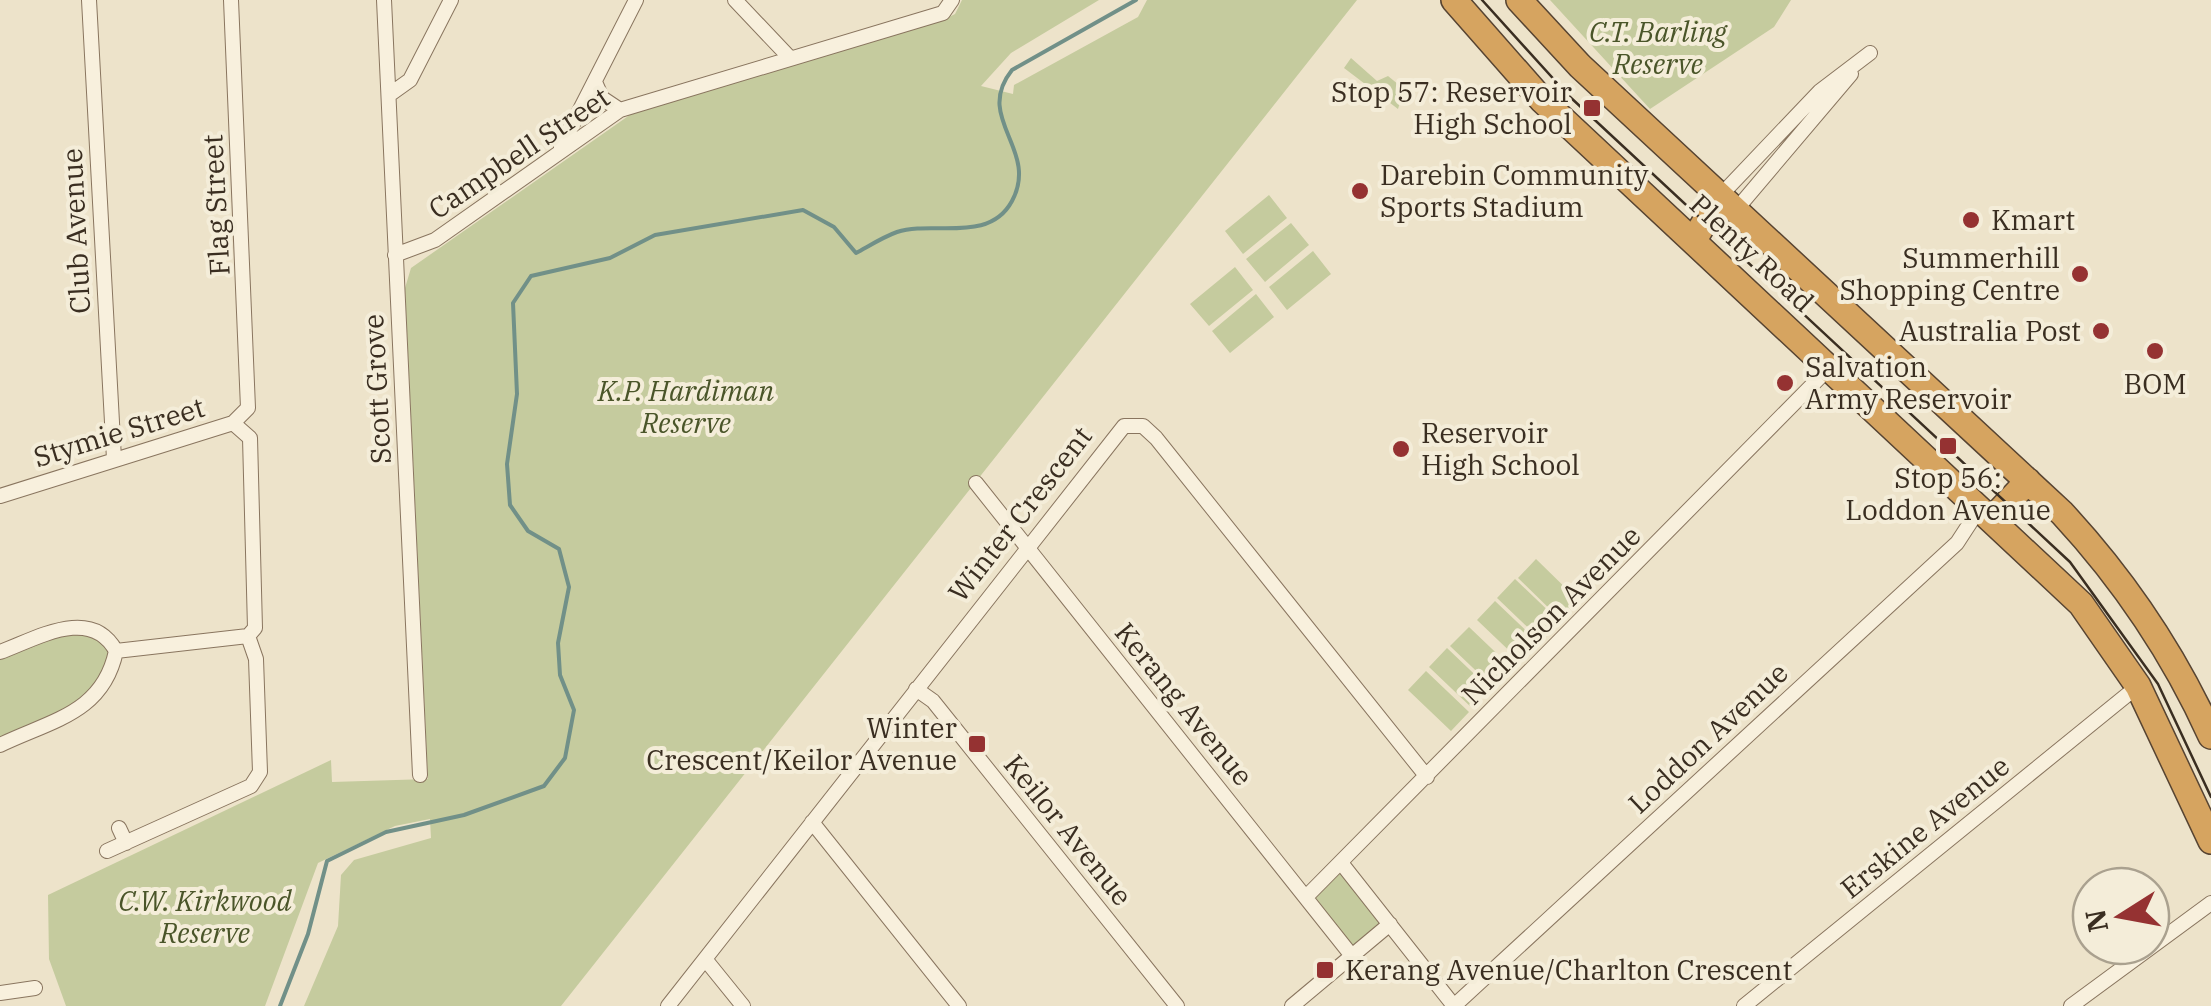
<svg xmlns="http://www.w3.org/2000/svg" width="2211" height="1006" viewBox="0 0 2211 1006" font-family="'IBM Plex Serif',serif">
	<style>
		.green { fill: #c5cb9e }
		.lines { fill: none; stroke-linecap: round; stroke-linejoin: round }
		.stream { stroke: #719088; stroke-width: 4 }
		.street-casing { stroke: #89755f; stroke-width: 16 }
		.highway-casing { stroke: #574432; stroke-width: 28 }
		.street { stroke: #f8f0dd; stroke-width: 14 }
		.highway { stroke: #d6a460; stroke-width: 25 }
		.tram { stroke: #3a2e21; stroke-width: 2.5 }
		.poi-dot { fill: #953232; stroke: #f4edd9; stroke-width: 4 }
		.labels { text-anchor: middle; stroke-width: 8; stroke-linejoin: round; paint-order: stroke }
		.park-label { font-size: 28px; font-style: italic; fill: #4a5529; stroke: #f4edd9 }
		.poi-label { font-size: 28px; fill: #3a2e21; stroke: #f4edd9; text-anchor: start }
		.street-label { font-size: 28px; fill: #3a2e21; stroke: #f4edd9 }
	</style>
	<rect width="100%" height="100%" fill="#ede3ca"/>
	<!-- green -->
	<path class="green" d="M962 0H1099L1011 53 981 86 1013 94 1014 85 1138 17 1147 0H1357L561 1006H304L338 926 341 875 354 860 431 838 430 819 395 826 318 863 265 1006H66L49 959 48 895 331 760 332 782 428 779 405 288 411 268 634 112 943 20 955 14Z
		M1550 0H1791L1774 27 1650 109Z
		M1351 58 1377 81 1388 76 1404 89 1398 109 1344 68Z
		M1269 195 1287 218 1243 254 1225 231Z
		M1291 223 1309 245 1265 282 1246 259Z
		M1313 251 1331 274 1287 310 1269 287Z
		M1235 267 1253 290 1209 326 1190 304Z
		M1256 294 1274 317 1230 353 1212 331Z
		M1536 559 1579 601 1561 620 1518 578Z
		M1515 579 1559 621 1541 640 1497 598Z
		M1495 601 1538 642 1520 661 1477 620Z
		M1469 627 1512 668 1493 687 1450 646Z
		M77 631 98 635 112 650C98 712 52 717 0 741V657Z
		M1447 648 1490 689 1472 708 1429 667Z
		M1426 671 1469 712 1451 731 1408 690Z
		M1342 864 1390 924 1352 956 1306 897Z"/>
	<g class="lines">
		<!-- stream -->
		<path class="stream" d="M280 1006 308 934 327 861 386 832 464 815 544 786 565 758 574 710 560 675 558 643 569 587 559 549 528 531 510 505 507 464 517 394 513 303 531 276 610 258 655 235 803 210 834 227 856 253C869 246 883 237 897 232 933 220 989 244 1012 201 1040 149 973 119 1012 70L1136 0"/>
		<defs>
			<path id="street" d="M89 0 114 459
				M384 0 420 775
				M735 0 790 58
				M595 82 602 98 620 110
				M389 95 410 80 451 0
				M561 147 636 0
				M1720 196 1820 91 1870 53
				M1735 211 1851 74
				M395 255 435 240 620 110 943 13 952 0
				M976 483 1352 956
				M0 496 233 423 248 408 231 0
				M116 651 248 636
				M0 652C36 639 91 605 116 651 103 713 52 720 0 745
				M916 689 933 701 1177 1006
				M812 822 959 1006
				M119 828 126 843
				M107 851 251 786 260 772 256 659 248 636 255 628 250 438 233 423
				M1342 864 1454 1006
				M1306 897 1830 367
				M705 959 743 1006
				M0 993 35 988
				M668 1006 1124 426H1143L1156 438 1427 777
				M1292 1006 1390 924
				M1454 1006 1957 543 1972 520 1970 502
				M1744 1006 2138 686
				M2071 1006 2211 903"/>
			<path id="highway" d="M1454 0 1542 100 2081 604 2138 686 2211 841
				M1519 0 1580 66 2062 513C2125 581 2173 652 2211 736
				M1694 240 1720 196
				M1993 518 2028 481"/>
		</defs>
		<!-- street casing -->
		<use href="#street" class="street-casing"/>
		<!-- highway casing -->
		<use href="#highway" class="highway-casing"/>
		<!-- street -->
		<use href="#street" class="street"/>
		<!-- highway -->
		<use href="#highway" class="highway"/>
		<!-- tram -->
		<path class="tram" d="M1482 0 1569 96 2070 562 2158 684 2211 797"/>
	</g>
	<!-- markers -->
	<g class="poi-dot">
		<rect x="1582" y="98" width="20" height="20" rx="5"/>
		<circle cx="1360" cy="191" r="10"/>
		<circle cx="1971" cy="220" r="10"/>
		<circle cx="2080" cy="274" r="10"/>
		<circle cx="2101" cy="331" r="10"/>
		<circle cx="2155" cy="351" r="10"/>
		<circle cx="1785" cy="383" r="10"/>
		<rect x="1938" y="436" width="20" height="20" rx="5"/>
		<circle cx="1401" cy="449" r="10"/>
		<rect x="967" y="734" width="20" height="20" rx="5"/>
		<rect x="1315" y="960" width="20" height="20" rx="5"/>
	</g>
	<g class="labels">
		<!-- park labels -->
		<g class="park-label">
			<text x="1658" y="42">C.T. Barling<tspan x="1658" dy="32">Reserve</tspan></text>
			<text x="686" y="401">K.P. Hardiman<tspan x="686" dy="32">Reserve</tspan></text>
			<text x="205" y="911">C.W. Kirkwood<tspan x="205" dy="32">Reserve</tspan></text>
		</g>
		<!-- poi labels -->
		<g class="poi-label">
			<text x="1572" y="102" text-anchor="end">Stop 57: Reservoir<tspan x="1572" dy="32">High School</tspan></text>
			<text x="1380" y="185">Darebin Community<tspan x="1380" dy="32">Sports Stadium</tspan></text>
			<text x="1991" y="230">Kmart</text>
			<text x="2060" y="268" text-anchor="end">Summerhill<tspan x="2060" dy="32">Shopping Centre</tspan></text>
			<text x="2081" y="341" text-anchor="end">Australia Post</text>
			<text x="1805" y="377">Salvation<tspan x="1805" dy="32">Army Reservoir</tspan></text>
			<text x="2155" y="394" text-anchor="middle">BOM</text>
			<text x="1421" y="443">Reservoir<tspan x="1421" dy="32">High School</tspan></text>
			<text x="1948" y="488" text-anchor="middle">Stop 56:<tspan x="1948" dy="32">Loddon Avenue</tspan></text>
			<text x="957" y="738" text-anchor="end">Winter<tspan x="957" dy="32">Crescent/Keilor Avenue</tspan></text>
			<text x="1345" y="980">Kerang Avenue/Charlton Crescent</text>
		</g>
		<!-- street labels -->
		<g class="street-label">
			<text transform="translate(519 153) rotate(-34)" y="10">Campbell Street</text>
			<text transform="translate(216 205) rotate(-93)" y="10">Flag Street</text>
			<text transform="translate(76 231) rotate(-93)" y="10">Club Avenue</text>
			<text transform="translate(1752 253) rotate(43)" y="10">Plenty Road</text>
			<text transform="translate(377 389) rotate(-93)" y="10">Scott Grove</text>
			<text transform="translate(119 432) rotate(-17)" y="10">Stymie Street</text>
			<text transform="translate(1020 514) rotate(-52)" y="10">Winter Crescent</text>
			<text transform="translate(1551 615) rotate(-45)" y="10">Nicholson Avenue</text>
			<text transform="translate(1184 704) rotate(51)" y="10">Kerang Avenue</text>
			<text transform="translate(1708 738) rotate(-43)" y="10">Loddon Avenue</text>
			<text transform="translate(1925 827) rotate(-39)" y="10">Erskine Avenue</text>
			<text transform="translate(1068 830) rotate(51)" y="10">Keilor Avenue</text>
		</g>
	</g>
	<!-- north arrow -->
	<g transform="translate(2121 916) rotate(259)"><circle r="48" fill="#f4edd9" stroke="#aaa18f" stroke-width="2.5"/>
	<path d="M0-8L18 38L0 25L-18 38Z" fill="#953232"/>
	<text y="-15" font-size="28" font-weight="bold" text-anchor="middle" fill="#3a2e21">N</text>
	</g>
</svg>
